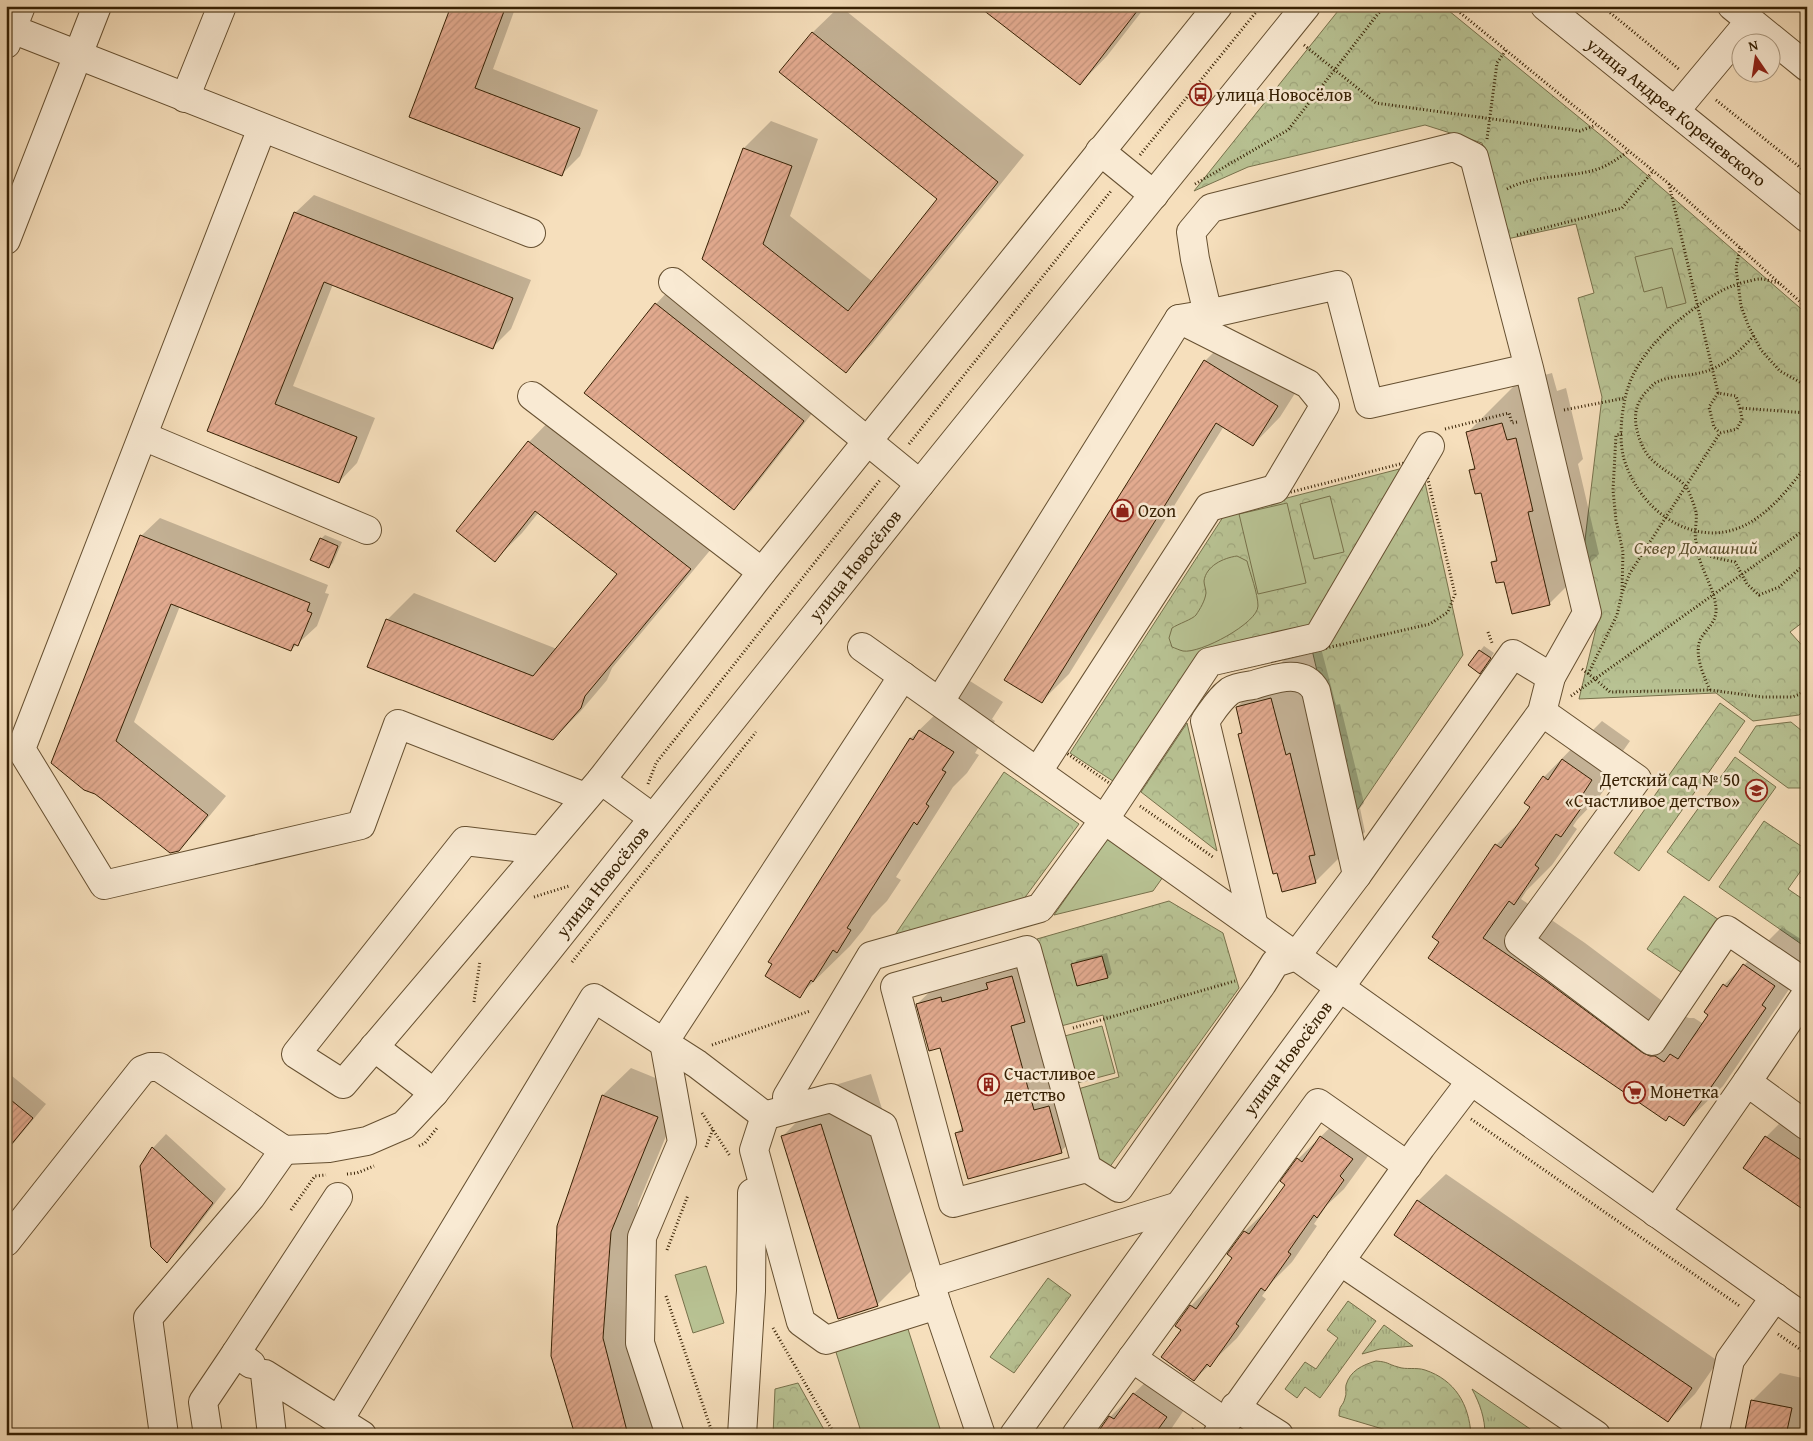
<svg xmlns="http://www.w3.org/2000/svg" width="1813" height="1441" viewBox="0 0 1813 1441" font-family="'Gentium Book Plus',serif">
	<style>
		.grass { fill: url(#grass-tufts); stroke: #77714b }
		.forest { fill: url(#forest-crowns); stroke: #77714b }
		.pitch { fill: #b8c293; stroke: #77714b }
		.shadow { fill: #0003 }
		.building { fill: url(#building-hatch); stroke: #362003 }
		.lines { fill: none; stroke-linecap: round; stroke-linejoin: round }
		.minor-casing { stroke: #665031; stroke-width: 30 }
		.path { stroke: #362003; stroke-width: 3; stroke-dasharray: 1 2.5; stroke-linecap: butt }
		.minor { stroke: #f9ead3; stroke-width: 28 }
		.labels { text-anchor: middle; stroke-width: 5; stroke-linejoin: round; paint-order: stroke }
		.poi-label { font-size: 18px; fill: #362003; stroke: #f9ead3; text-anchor: start }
		.street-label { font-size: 18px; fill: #362003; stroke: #f9ead3 }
		.park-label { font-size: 18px; font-style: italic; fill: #5d512e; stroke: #f9ead3 }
	</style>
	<defs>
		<pattern id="grass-tufts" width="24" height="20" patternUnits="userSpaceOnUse" patternTransform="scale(1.25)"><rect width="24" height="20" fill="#b8c293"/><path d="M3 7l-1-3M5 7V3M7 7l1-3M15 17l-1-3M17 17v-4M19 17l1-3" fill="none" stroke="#9fa67d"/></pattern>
		<pattern id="forest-crowns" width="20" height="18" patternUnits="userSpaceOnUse" patternTransform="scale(1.25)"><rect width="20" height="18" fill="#b8c293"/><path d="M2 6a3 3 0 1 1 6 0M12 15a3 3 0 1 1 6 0" fill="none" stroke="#9fa67d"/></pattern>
		<pattern id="building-hatch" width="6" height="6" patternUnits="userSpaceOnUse" patternTransform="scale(1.25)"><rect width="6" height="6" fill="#e2aa8f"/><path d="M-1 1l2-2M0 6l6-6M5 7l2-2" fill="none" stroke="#c2927a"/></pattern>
	</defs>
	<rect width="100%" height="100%" fill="#f6dfbc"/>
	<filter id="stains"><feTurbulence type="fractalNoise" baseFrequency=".004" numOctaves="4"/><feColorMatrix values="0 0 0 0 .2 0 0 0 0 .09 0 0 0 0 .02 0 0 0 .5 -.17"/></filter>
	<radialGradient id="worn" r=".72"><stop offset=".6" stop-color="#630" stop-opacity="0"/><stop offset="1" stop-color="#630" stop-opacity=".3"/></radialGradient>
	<!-- grass -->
	<path class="grass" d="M1348 1301 1376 1321 1320 1398 1305 1387 1297 1398 1285 1389 1305 1362 1316 1369 1338 1338 1327 1330Z
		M1384 1325 1413 1346 1380 1349 1362 1354Z
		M1472 1389 1536 1433 1535 1435H1485C1485 1418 1480 1404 1472 1389Z"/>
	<!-- forest -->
	<path class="forest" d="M1342 6H1443L1603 137 1807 314V619L1790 632 1807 651V708L1799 715 1753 721 1716 693 1579 699 1598 620 1583 557 1602 397 1578 298 1594 293 1576 224 1507 239 1482 143 1425 125 1248 167 1194 191Z
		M1407 467 1424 478 1463 655 1352 818 1308 633 1205 659 1119 785 1070 753 1225 514Z
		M1720 703 1745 721 1639 871 1614 853Z
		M1791 722 1807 735V788H1788L1739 752 1756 726Z
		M1187 723 1217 851 1141 792Z
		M1735 757 1776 787 1709 881 1667 852Z
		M1004 772 1079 824 1023 900 895 935Z
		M1764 821 1807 850V862L1788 889 1807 902V948L1719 887Z
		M1684 896 1725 924 1688 977 1647 949Z
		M1169 901 1223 933 1239 988 1109 1168 1098 1160 1078 1089 1119 1077 1103 1015 1061 1026 1037 939Z
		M1048 1278 1071 1295 1014 1373 990 1357Z
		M1376 1361C1389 1362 1387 1364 1398 1367 1406 1370 1416 1367 1425 1370 1455 1380 1469 1404 1471 1435H1403L1339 1416C1339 1404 1343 1407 1345 1398 1347 1394 1345 1389 1346 1385 1350 1371 1362 1365 1376 1361Z
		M798 1383 827 1435H773L775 1389Z"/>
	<!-- pitch -->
	<path class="pitch" d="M1672 248 1686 303 1667 308 1662 287 1644 292 1635 257Z
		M1330 496 1344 552 1314 559 1300 504Z
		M1287 503 1306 583 1258 594 1239 514Z
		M1237 556 1247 561C1250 573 1258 594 1258 606 1258 623 1200 654 1183 651 1179 650 1175 648 1172 647L1169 638 1172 628C1178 624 1193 619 1196 615 1200 609 1205 601 1206 593 1206 589 1204 585 1204 581 1206 566 1223 558 1237 556Z
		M1108 838 1163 877 1153 891 1054 915Z
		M1102 1026 1115 1073 1074 1084 1061 1037Z
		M706 1266 724 1323 693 1333 675 1275Z
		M907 1326 942 1435H862L835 1349Z"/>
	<!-- shadow -->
	<path class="shadow" d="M453 6H516L493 69 598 110 580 156 562 174 411 116Z
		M680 6H700L695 12Z
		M840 6 1024 155 872 344 846 371 703 259 744 148 771 121 818 139 790 216 873 282 939 199 812 33Z
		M980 6H1146L1107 56 1080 84Z
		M314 195 531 280 511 329 493 347 333 284 293 386 375 418 357 463 339 482 209 430 295 213Z
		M673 286 821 402 751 491 734 508 656 304Z
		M1232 334 1304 379 1280 417 1253 445 1224 426 1069 674 1041 702 1205 361Z
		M1552 373 1557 391 1566 388 1583 459 1578 464 1599 554 1549 604 1505 580 1492 562 1498 557 1482 491 1471 470 1476 465 1468 432 1518 382Z
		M555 415 717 542 612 668 607 680 580 712 553 739 387 620 414 593 557 649 619 574 539 512 522 533 495 560 529 442Z
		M160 518 328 585 325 593 329 594 317 626 291 650 180 606 134 722 226 796 197 831 178 850 104 799 141 536Z
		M325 535 342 542 333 563 329 567 321 539Z
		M1484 646 1494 653 1484 668 1469 665Z
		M1321 648 1336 705 1340 704 1364 803 1360 808 1365 832 1315 882 1239 735 1243 731 1237 707 1288 656Z
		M970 681 1003 702 992 719 995 721 975 753 979 755 967 773 953 787 896 877 901 880 887 901 872 916 863 930 850 946 799 996 770 962 911 738Z
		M1602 721 1630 741 1618 758 1624 762 1599 797 1577 820 1573 826 1577 829 1552 865 1527 890 1521 899 1585 943 1681 1015 1689 1018H1694L1702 1023 1709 1016 1724 985 1782 927 1807 943V956L1800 966 1803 969 1723 1086 1684 1124 1430 958 1496 845 1524 818 1532 806 1544 777 1582 738 1584 739Z
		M1107 953 1112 973 1108 977 1073 965 1077 960Z
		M1031 958 1080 1133 1061 1151 956 1133 963 1127 941 1046 917 1004 936 986 959 979 961 984 997 974 1006 965Z
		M631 1068 685 1090 638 1204 630 1310 662 1435H576L558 1226 603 1095Z
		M6 1071 46 1104 6 1152Z
		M871 1074 928 1254 877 1305 782 1137 832 1086Z
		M1805 1098 1807 1099V1210L1745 1168 1766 1137Z
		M1349 1109 1371 1152 1344 1189 1327 1205 1314 1224 1317 1226 1292 1262 1273 1281 1262 1296 1266 1299 1237 1338 1194 1380 1182 1330 1176 1326 1191 1306 1218 1278 1234 1258 1229 1254 1245 1231 1273 1204 1287 1184 1298 1159Z
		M166 1134 226 1189 181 1247 167 1261 153 1148Z
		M1446 1174 1718 1361 1695 1394 1668 1421 1418 1201Z
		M1161 1367 1184 1410 1167 1435H1097L1110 1417Z
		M1780 1373 1807 1379V1435H1745L1752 1401Z
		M395 1432V1435H375Z"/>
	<!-- building -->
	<path class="building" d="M451 6H506L475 88 580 128 562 176 409 117Z
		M978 6H1141L1080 85Z
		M812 32 998 182 846 373 702 259 743 148 792 166 763 244 848 311 937 199 779 72Z
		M294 212 513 298 493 349 324 282 275 404 357 437 339 483 207 431Z
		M655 303 804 421 734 510 584 393Z
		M1204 360 1278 406 1253 446 1216 423 1042 703 1004 680Z
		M1502 423 1507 440 1516 438 1533 511 1528 512 1550 605 1512 614 1504 582 1496 583 1491 562 1497 561 1481 493 1475 494 1469 470 1475 469 1466 432Z
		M528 441 691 569 585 696 581 708 553 740 367 667 386 619 533 676 617 574 535 511 495 562 456 531Z
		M140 535 310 603 307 611 312 613 298 646 294 644 291 651 171 604 116 741 208 815 179 851 170 853 103 800 95 794 84 790 51 763Z
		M320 538 338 546 329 568 310 560Z
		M1479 650 1491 658 1480 674 1468 665Z
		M1271 698 1286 755 1290 753 1315 855 1309 856 1316 883 1282 892 1277 873 1273 874 1238 734 1242 733 1236 707Z
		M919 730 954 752 942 770 946 772 926 804 929 806 917 825 914 822 847 928 851 930 837 953 833 950 813 982 811 980 800 998 765 976 772 964 768 962 910 738 913 740Z
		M1562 759 1592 780 1581 797 1586 801 1561 837 1556 834 1535 865 1539 868 1514 905 1509 901 1483 938 1546 981 1643 1053 1650 1056H1655L1664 1062 1670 1054 1678 1059 1708 1015 1704 1012 1723 984 1727 987 1743 964 1775 986 1762 1005 1766 1008 1684 1126 1669 1116 1666 1121 1428 958 1439 942 1432 937 1495 844 1501 848 1530 807 1524 803 1543 776 1548 780Z
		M1102 956 1108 978 1077 986 1071 964Z
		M1012 976 1025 1022 1011 1026 1034 1110 1049 1106 1062 1153 968 1179 955 1133 963 1131 940 1048 929 1051 916 1004 941 997 942 1002 988 989 986 983Z
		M602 1095 658 1117 611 1232 603 1338 628 1435H575L551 1356 557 1226Z
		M6 1096 33 1118 6 1151Z
		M821 1124 878 1306 838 1319 781 1136Z
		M1320 1136 1353 1159 1340 1176 1344 1180 1317 1218 1314 1215 1288 1252 1291 1254 1265 1291 1261 1288 1236 1324 1239 1326 1210 1367 1207 1364 1194 1381 1161 1357 1181 1330 1175 1326 1190 1305 1196 1309 1232 1258 1227 1254 1244 1231 1249 1234 1285 1185 1280 1181 1297 1158 1302 1162Z
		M1765 1136 1807 1164V1212L1743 1168Z
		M152 1147 213 1203 167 1263 151 1247 140 1166Z
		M1417 1200 1692 1388 1668 1422 1394 1235Z
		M1133 1393 1167 1417 1154 1435H1096L1109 1416 1114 1419Z
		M1751 1400 1792 1408 1786 1435H1744Z"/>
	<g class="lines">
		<defs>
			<g id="minor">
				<path id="s1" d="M1545 6 1807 218"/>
				<path d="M1732 6 1807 67"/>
				<path d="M12 29 531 233"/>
				<path d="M6 44 21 6"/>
				<path d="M185 98 222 6"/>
				<path d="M1675 111 1750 21"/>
				<path d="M262 128 21 749 104 885 361 825 398 724 585 797"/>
				<path d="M1100 151 1154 195"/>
				<path d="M6 240 97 6"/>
				<path d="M673 282 920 484"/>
				<path d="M532 396 762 572"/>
				<path d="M143 436 367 530"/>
				<path d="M862 647 1807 1320"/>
				<path d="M940 701 1179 319 1197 316"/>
				<path d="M1542 712 1637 779 1519 941 1652 1041 1727 930 1807 984"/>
				<path d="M1038 771 1209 507 1275 489 1325 405 1308 384 1179 319"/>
				<path d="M601 780 653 818"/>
				<path d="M540 850 465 841 296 1054 343 1084 601 780 762 572 1218 6"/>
				<path d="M1254 926 1205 721C1213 710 1219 699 1230 691 1236 687 1246 686 1253 685 1273 679 1304 667 1316 691L1357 875"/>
				<path d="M374 1047 434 1093"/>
				<path d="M1747 1082 1807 993"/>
				<path d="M787 1097 871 956 1040 908 1104 820 1209 662 1318 637 1430 446"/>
				<path d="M771 1114 831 1098 883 1126 937 1305 981 1435"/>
				<path d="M765 1116 754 1150 801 1322 826 1340 937 1305"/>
				<path d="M1087 1168 1027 950 895 987 953 1203 1087 1168 1119 1188 1262 984 1275 963 1296 956 1357 875 1513 654 1551 677"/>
				<path d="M1656 1213 1747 1082 1807 1126"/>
				<path id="s2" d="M6 1242 142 1070 150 1067H159L284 1150 329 1148 367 1141 404 1125 434 1093 920 484 1306 6"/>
				<path d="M1340 1261 1596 1435"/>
				<path d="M930 1283 1179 1206"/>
				<path d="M236 1353 338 1197"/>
				<path d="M1132 1358 1225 1422"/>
				<path d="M1235 1407 1279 1435"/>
				<path d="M339 1420 594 998 697 1064 765 1116"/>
				<path d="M164 1435 148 1318 251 1197 284 1150"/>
				<path d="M208 1435 203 1402 236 1353 251 1364"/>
				<path d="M272 1435 265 1374 362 1435"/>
				<path d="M670 1435 640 1343 642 1237 682 1142 664 1042 903 676"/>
				<path d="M742 1435 751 1291 752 1193"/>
				<path id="s3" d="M1014 1435 1179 1206 1542 712 1551 677 1587 613 1529 368 1474 157 1454 147 1211 208 1191 232 1195 259 1208 314 1338 285 1369 404 1529 368"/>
				<path d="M1076 1435 1318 1103 1408 1166"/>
				<path d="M1217 1435 1421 1147 1471 1081"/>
				<path d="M1714 1435 1730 1360 1775 1297"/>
			</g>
		</defs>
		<!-- minor casing -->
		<use href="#minor" class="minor-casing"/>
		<!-- path -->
		<path class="path" d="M1452 6 1668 183 1807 308
			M1602 6 1680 70
			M1304 45 1376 103 1580 131 1596 125
			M1716 100 1807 173
			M1487 139 1497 63 1506 50
			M1140 155 1261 6
			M1195 184 1288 130 1384 6
			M1669 184 1718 393 1736 396 1740 408
			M1507 189C1533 175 1563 178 1591 171 1605 168 1617 159 1629 151
			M1517 235 1622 208 1653 171
			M1740 248 1736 268 1741 306 1748 325 1761 350 1780 371 1807 386
			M1779 283C1773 282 1766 279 1760 279 1756 279 1750 281 1745 282 1724 287 1710 297 1692 310 1663 331 1632 362 1625 399 1621 417 1619 441 1624 459 1641 516 1704 556 1757 518 1777 504 1792 484 1807 465
			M1754 336C1741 349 1729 362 1712 369 1694 377 1674 374 1657 382 1653 384 1651 387 1648 390 1630 407 1634 429 1644 449 1653 468 1681 476 1688 490 1691 497 1694 504 1696 512 1698 526 1689 544 1705 554 1713 558 1726 560 1735 562L1747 584 1759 595 1779 587 1807 562
			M1718 393 1709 407 1714 427 1720 433
			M1564 410 1625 398
			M1445 429 1509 413 1512 423 1517 422
			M1622 434 1616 435 1613 490 1616 520 1623 552 1622 590
			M909 444 1111 191
			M1408 462 1418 464 1426 471 1455 594 1448 612 1430 624 1214 674 1132 799 1065 752 1221 510Z
			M1697 545C1698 567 1714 585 1716 608 1717 622 1707 628 1701 638 1693 653 1704 677 1710 690
			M1488 632 1492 643
			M1582 669 1595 679 1610 692 1710 690 1762 697H1792L1800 694 1807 688
			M1588 674 1617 615 1622 593 1630 573 1720 433 1737 429 1742 419 1740 408 1807 413
			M1571 696 1807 528
			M648 784 656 763 880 480
			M1140 806 1213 857
			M534 897 569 886
			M572 962 756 732
			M474 1002 480 961
			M1073 1028 1235 981
			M712 1045 810 1011
			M702 1113 730 1156
			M1471 1119 1741 1307
			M419 1146 425 1143 437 1128
			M706 1147 713 1129
			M347 1174 357 1173 374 1166
			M291 1210 315 1176 326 1175
			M667 1250 688 1195
			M666 1296 713 1435
			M773 1328 835 1435
			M1778 1334 1807 1354
			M1189 1435 1194 1427"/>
		<!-- minor -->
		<use href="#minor" class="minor"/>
	</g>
	<!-- icons -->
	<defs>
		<symbol id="bus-ring" viewBox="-11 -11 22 22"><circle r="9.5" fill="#f9ead3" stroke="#8f2418" stroke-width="1.5"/><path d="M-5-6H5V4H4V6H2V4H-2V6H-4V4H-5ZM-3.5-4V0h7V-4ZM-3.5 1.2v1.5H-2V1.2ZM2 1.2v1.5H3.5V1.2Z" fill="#8f2418"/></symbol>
		<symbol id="shop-ring" viewBox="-11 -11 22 22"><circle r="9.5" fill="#f9ead3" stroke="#8f2418" stroke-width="1.5"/><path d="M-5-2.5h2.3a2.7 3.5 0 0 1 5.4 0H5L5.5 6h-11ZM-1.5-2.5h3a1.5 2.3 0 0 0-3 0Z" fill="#8f2418"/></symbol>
		<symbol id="school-ring" viewBox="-11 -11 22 22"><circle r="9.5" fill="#f9ead3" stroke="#8f2418" stroke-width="1.5"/><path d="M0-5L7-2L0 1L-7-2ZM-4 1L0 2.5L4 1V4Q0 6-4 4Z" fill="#8f2418"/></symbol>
		<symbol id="building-ring" viewBox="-11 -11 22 22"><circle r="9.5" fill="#f9ead3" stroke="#8f2418" stroke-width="1.5"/><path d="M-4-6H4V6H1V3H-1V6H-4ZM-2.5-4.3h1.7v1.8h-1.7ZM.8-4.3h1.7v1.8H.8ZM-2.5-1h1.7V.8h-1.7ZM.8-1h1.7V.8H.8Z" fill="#8f2418"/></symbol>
		<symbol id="supermarket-ring" viewBox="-11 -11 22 22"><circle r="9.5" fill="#f9ead3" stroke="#8f2418" stroke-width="1.5"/><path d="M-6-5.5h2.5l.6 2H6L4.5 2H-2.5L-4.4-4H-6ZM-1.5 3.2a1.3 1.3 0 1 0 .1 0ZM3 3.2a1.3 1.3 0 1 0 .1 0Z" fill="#8f2418"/></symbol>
	</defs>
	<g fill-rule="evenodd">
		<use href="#bus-ring" x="1188" y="82" width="25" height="25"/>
		<use href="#shop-ring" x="1110" y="498" width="25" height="25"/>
		<use href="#school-ring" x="1744" y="778" width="25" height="25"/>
		<use href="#building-ring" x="976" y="1072" width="25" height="25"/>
		<use href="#supermarket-ring" x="1622" y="1080" width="25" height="25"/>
	</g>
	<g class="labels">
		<!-- poi labels -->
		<g class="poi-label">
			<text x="1216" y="101">улица Новосёлов</text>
			<text x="1138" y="517">Ozon</text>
			<text x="1740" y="786" text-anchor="end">Детский сад № 50<tspan x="1740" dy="21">«Счастливое детство»</tspan></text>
			<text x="1004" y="1080">Счастливое<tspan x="1004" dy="21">детство</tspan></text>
			<text x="1650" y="1098">Монетка</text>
		</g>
		<!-- street labels -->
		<g class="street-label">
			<text dy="6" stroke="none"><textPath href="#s1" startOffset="169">улица Андрея Кореневского</textPath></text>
			<text dy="6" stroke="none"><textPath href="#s2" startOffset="1230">улица Новосёлов</textPath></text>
			<text dy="6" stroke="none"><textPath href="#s2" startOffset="825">улица Новосёлов</textPath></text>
			<text dy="6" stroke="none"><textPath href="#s3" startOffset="466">улица Новосёлов</textPath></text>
		</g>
		<!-- park labels -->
		<g class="park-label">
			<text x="1696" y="554">Сквер Домашний</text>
		</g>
	</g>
	<!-- margin -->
	<rect width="1813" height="1441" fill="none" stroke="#f6dfbc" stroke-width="25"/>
	<rect x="8" y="8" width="1798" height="1426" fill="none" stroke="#362003" stroke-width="2.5"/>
	<rect x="12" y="12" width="1788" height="1416" fill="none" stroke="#362003"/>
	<!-- north arrow -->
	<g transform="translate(1756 58) rotate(347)"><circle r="24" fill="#f9ead3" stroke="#ab9980"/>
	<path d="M0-4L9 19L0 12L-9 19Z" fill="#8f2418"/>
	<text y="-8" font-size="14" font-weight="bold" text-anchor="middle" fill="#362003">N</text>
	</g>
	<rect width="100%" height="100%" filter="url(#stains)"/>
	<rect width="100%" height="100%" fill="url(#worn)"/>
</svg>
